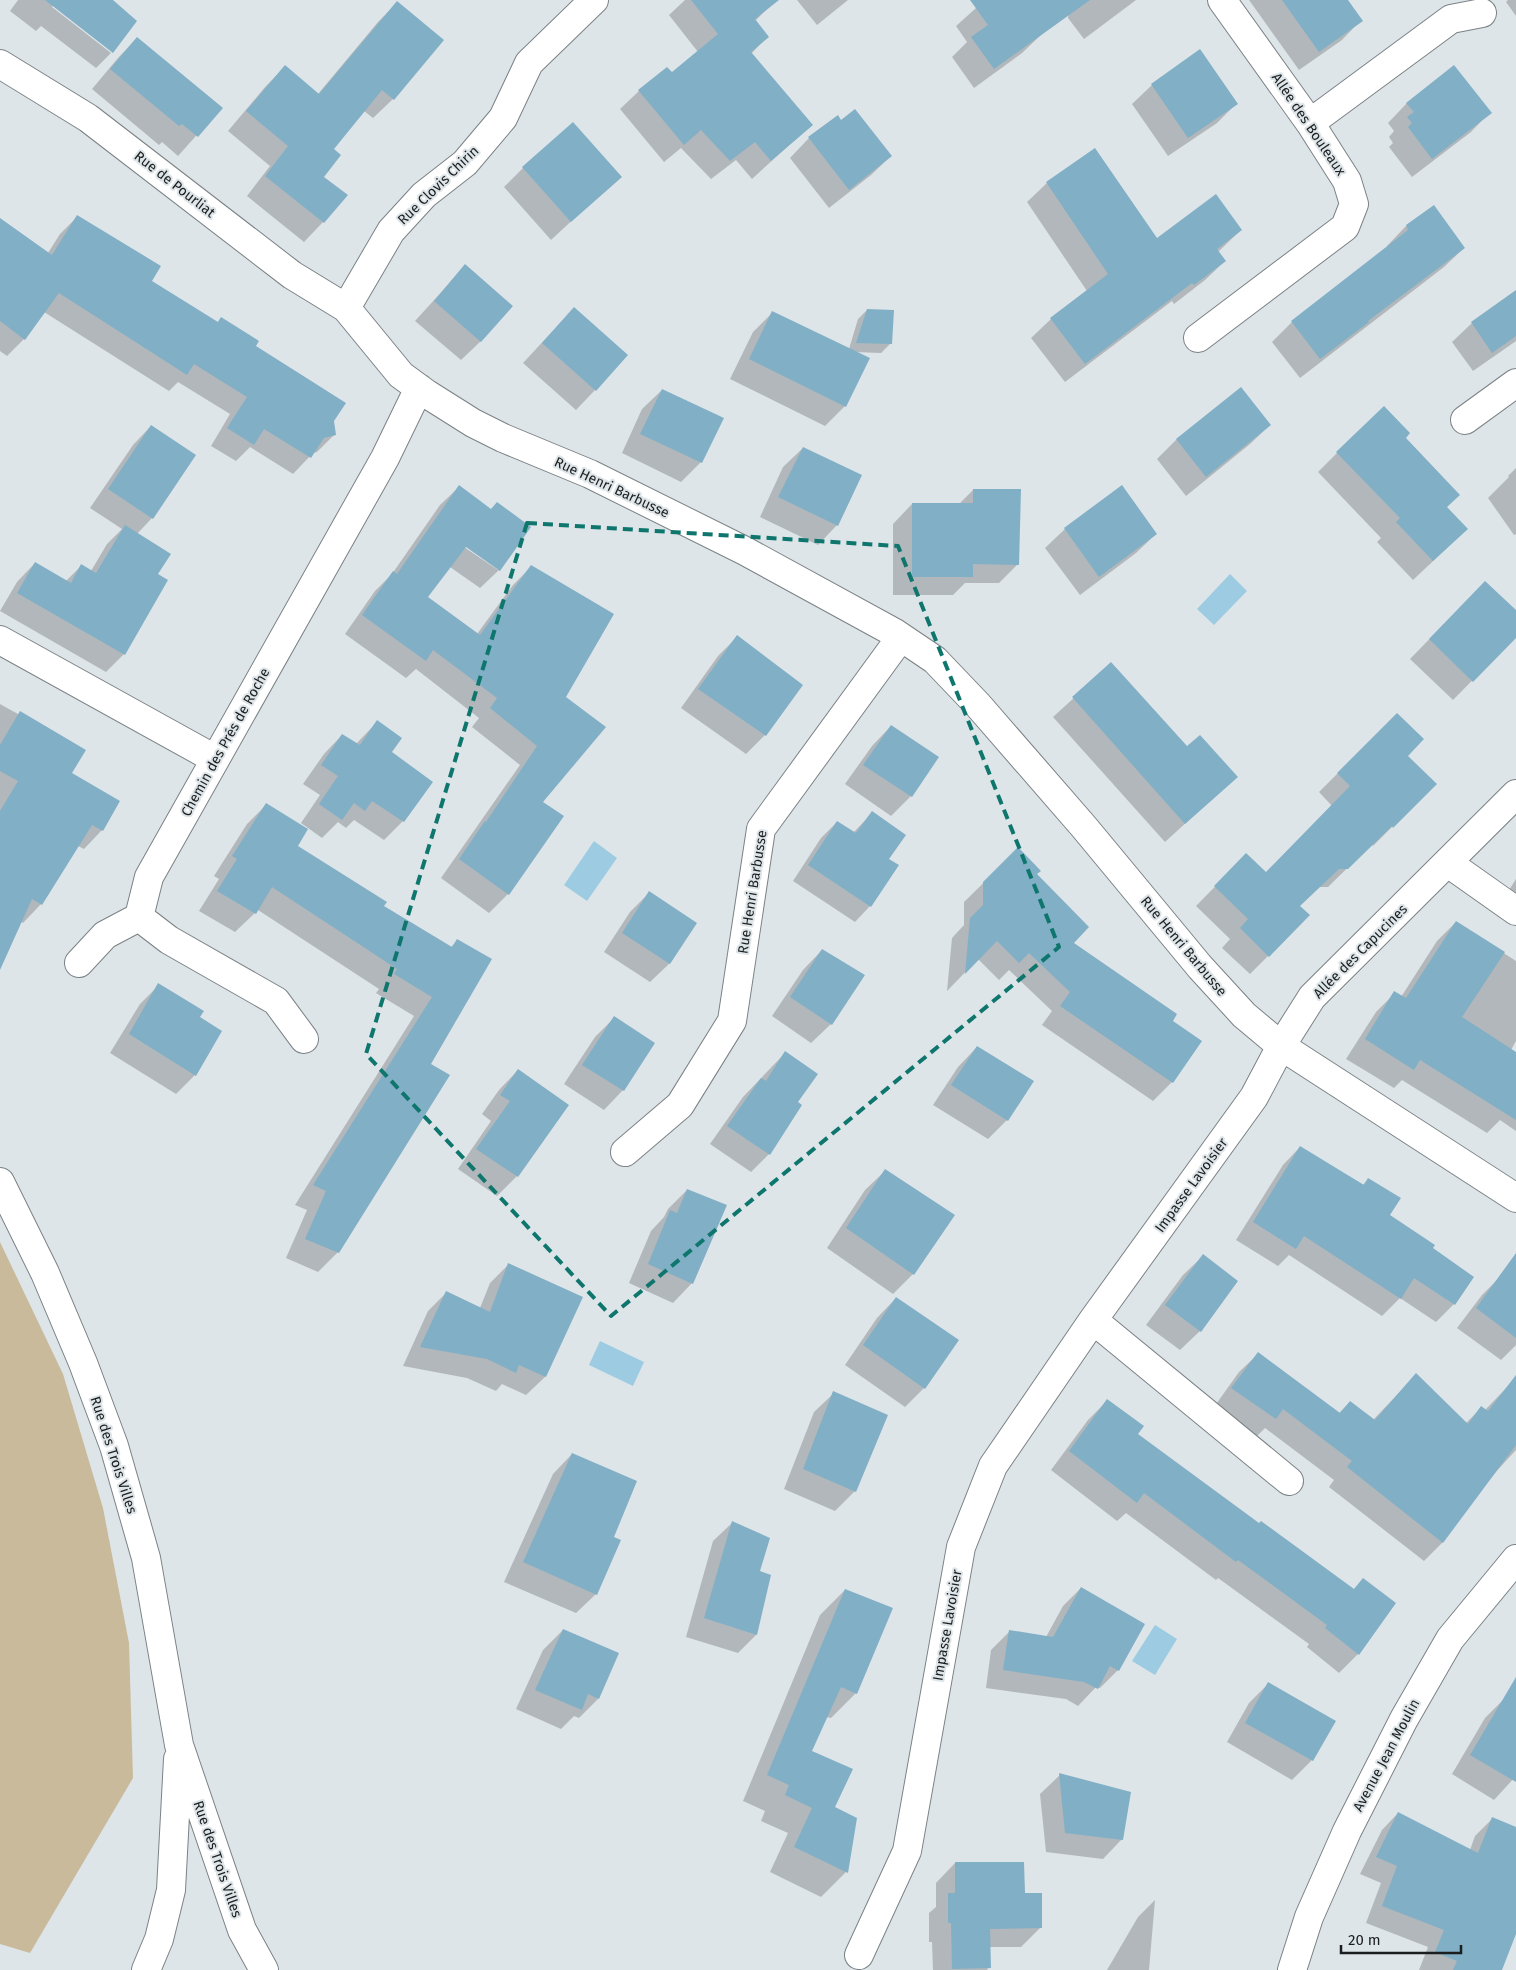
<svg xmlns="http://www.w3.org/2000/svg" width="1516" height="1970" viewBox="0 0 1516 1970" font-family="'Fira Sans',sans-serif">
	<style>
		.green { fill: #c9ba9c }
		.water { fill: #9ccbe2 }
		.shadow { fill: #0003; fill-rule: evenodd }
		.building { fill: #81afc6 }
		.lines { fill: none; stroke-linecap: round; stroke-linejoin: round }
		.street-casing { stroke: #7b8285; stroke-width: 30 }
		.secondary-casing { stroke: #7b8285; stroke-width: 30 }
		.street { stroke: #fff; stroke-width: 28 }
		.secondary { stroke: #fff; stroke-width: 28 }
		.marked { fill: none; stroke: #0f766e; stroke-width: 4; stroke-dasharray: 10 6; stroke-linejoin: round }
		.labels { text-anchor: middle; stroke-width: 4; stroke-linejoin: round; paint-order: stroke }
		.street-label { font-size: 14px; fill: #1b1e1f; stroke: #dee5e9 }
	</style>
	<rect width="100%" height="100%" fill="#dee5e9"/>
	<!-- green -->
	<path class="green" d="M0 1242 63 1374 103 1508 129 1643 133 1778 30 1953 0 1944Z"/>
	<!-- water -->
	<path class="water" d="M1230 574 1247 591 1214 625 1197 609Z
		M594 841 617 858 587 901 564 885Z
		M600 1341 644 1362 633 1386 589 1365Z
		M1155 1625 1177 1639 1155 1675 1132 1661Z"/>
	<!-- shadow -->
	<path class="shadow" d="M18 0H111L136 21 112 52V50L53 5 52 7 111 53 96 68 41 26 36 31 10 11Z
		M685 0H766L771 5 755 21 768 36 751 54 811 125 752 179 736 160 711 179 681 148 664 162 620 109 639 91 672 74 698 52 669 15Z
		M797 0H848L817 25Z
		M985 0H1018L1042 34 1022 53 974 88 952 57 967 42 956 26Z
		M1070 0H1136L1084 39 1068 18Z
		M1249 0H1347L1361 20 1342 40 1299 70Z
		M1508 0H1516V16L1506 2Z
		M397 3 442 40 393 99 373 118 364 111 332 149 322 177 323 222 304 242 247 196 270 166 228 131 266 86 285 67 318 94 378 22Z
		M137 38 221 108 178 156 162 142 159 145 92 89 118 58Z
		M1152 85 1236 104 1217 123 1168 156 1132 104Z
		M1407 103 1490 112 1471 132 1412 177 1389 147 1393 143 1389 137 1394 131 1388 123Z
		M841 122 891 156 871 175 829 208 790 158 809 138Z
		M523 168 620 176 551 240 504 187Z
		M1047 183 1157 240 1241 230 1218 252 1225 261 1205 280 1174 304 1172 301 1065 382 1031 338 1051 319 1087 291 1027 202Z
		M77 217 150 281 217 323 221 318 254 346 333 421 335 434 317 452 313 453 293 474 250 447 236 461 211 446 230 414 178 382 169 391 44 312 24 339 7 356 0 351V219L48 253 60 234Z
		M1406 226 1464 248 1444 267 1300 378 1272 342 1292 322 1388 247 1387 246Z
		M465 266 481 341 461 360 415 321Z
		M1516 291V341L1473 371 1452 342 1472 323Z
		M574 308 595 390 576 410 523 363Z
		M867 310 891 343 881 353 854 352 845 406 825 426 730 379 753 332 772 313 849 349 858 319Z
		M1241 389 1270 425 1250 444 1186 496 1157 459 1176 440Z
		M662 390 722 418 701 462 681 482 622 453 642 409Z
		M151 426 152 518 137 534 157 574 124 654 106 672 0 611 17 582 35 563 66 581 82 565 91 571 107 544 122 529 90 508 133 445Z
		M1404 438 1446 508 1447 548 1413 580 1377 542 1381 538 1318 472 1337 453Z
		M803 448 837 525 818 545 760 517 783 467Z
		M1516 468V534L1514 535 1488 498 1509 477 1508 476Z
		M459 487 499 570 480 588 450 567 427 597 477 634 513 585 532 566 564 697 542 802 563 816 508 894 489 913 441 878 520 765 472 727 479 718 416 669 406 678 345 634 375 591 392 574 440 505ZM462 543 498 567V570L461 545Z
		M973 490 1018 564 999 583H965L953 595H893V524L912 504H959Z
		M1065 529 1156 534 1136 553 1080 595 1045 548Z
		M1485 582 1516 612V636L1453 700 1410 659Z
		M737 637 765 735 746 754 681 708 718 656Z
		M1111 664 1187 748 1236 777 1165 842 1053 717Z
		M0 704 18 714 71 774 118 802 102 830 84 849 78 846 41 904 23 923 0 910Z
		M1397 714 1407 756 1435 784 1373 846 1372 844 1328 887H1318L1299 906 1268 956 1250 974 1222 948 1230 939 1196 906 1246 855 1265 874 1332 806 1319 792Z
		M377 722 390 752 403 821 384 840 354 820 346 828 338 822 322 838 301 823 320 795 303 784 324 754 342 735 356 744Z
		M891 726 937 758 911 796 891 816 845 784 872 746Z
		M266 805 296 846 382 906 450 948 457 941 430 1064 338 1252 318 1272 286 1258 307 1210 295 1205 414 1016 376 993 379 989 258 910 235 932 199 911 219 879 214 876 247 824Z
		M872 813 887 859 870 906 855 922 793 881 821 838 837 822 853 833Z
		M1018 849 1036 874 1072 943 1171 1021 1172 1082 1153 1101 1042 1025 1052 1011 1009 970 999 980 978 959 947 991 952 938 964 925V902Z
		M1516 879V906L1504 898Z
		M649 893 670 963 650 982 604 952 630 912Z
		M1456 922 1516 961V1041L1511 1050 1516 1053V1131L1500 1120 1487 1133 1402 1080 1394 1088 1346 1059 1376 1012 1395 993 1401 997 1437 941Z
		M822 950 831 1024 811 1043 772 1016 803 970Z
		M159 985 199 1017 195 1075 176 1094 110 1053 140 1004Z
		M614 1018 623 1090 604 1110 564 1084 595 1037Z
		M977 1047 1007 1120 988 1139 933 1105 958 1067Z
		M785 1053 796 1102 769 1154 751 1172 710 1144 743 1097Z
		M518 1070 567 1105 517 1176 497 1196 458 1169 491 1121 482 1114 499 1090Z
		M1300 1147 1362 1186 1368 1179 1388 1215 1431 1249 1454 1304 1436 1322 1400 1298 1382 1316 1289 1255 1278 1266 1236 1240 1283 1165Z
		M885 1171 953 1216 913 1274 893 1294 827 1248 865 1190Z
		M687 1190 692 1283 673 1303 629 1283 651 1231 664 1217 668 1209Z
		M1203 1256 1200 1331 1180 1350 1146 1325 1183 1275Z
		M509 1264 581 1298 545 1377 526 1395 502 1384 496 1391 467 1378 403 1366 428 1311 447 1292 480 1308 490 1283Z
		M1516 1275V1345L1501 1360 1457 1328 1482 1295 1501 1276Z
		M896 1298 924 1388 905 1407 845 1365 877 1318Z
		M1258 1354 1339 1413 1350 1402 1373 1420 1416 1375 1466 1423 1481 1408 1485 1410 1512 1382 1516 1384V1450L1492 1476 1443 1542 1424 1561 1329 1487 1334 1480 1265 1428 1256 1437 1214 1407 1239 1372Z
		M834 1393 855 1491 835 1511 784 1489 814 1412Z
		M1107 1401 1136 1434 1258 1525 1353 1590 1363 1580 1395 1604 1358 1654 1339 1673 1307 1647 1309 1644 1218 1578 1216 1580 1126 1513 1117 1521 1051 1470 1088 1420Z
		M572 1454 612 1537 596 1594 576 1613 504 1582 553 1474Z
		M732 1523 756 1635 738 1653 686 1637 713 1541Z
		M1081 1588 1118 1670 1100 1688 1096 1687 1078 1706 1066 1699 986 1688 991 1650 1010 1631 1046 1637 1063 1606Z
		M845 1590 856 1693 831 1718 826 1717 810 1751 833 1808 846 1872 821 1897 770 1872 788 1833 761 1821 765 1811 743 1801 820 1615Z
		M563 1630 598 1699 579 1718 574 1716 561 1729 516 1709 543 1650Z
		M1269 1683 1334 1722 1312 1760 1292 1780 1227 1742 1249 1703Z
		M1505 1698 1516 1705V1776L1494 1800 1452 1774 1485 1718Z
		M1060 1775 1122 1839 1103 1859 1046 1852 1040 1794Z
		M1398 1813 1470 1850 1475 1836 1492 1819 1516 1828V1932L1501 1970H1419L1428 1947 1366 1923 1381 1883 1360 1874 1382 1830Z
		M955 1863 1024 1894 1041 1927 1021 1947H989V1967L987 1970H933L932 1942H929V1913L936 1907V1883Z
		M1155 1900 1149 1970H1107L1138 1917Z"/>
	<!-- building -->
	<path class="building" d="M45 0H113L137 21 113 53Z
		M691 0H779L755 19 769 37 751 52 813 125 771 161 755 142 730 161 701 130 684 145 638 90 667 67 672 72 718 34Z
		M970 0H1090L994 69 971 37 988 25Z
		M1282 0H1348L1363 21 1319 52Z
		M397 1 444 40 394 100 382 90 334 149 341 155 324 177 348 195 324 223 265 176 288 146 246 111 285 65 319 94Z
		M137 37 223 108 198 137 182 124 179 126 110 69Z
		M1200 49 1238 104 1188 138 1151 84Z
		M1454 65 1492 113 1432 159 1408 127 1412 123 1407 117 1414 112 1406 103Z
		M855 109 892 156 849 190 808 137 838 115 841 120Z
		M573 122 622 177 571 222 522 167Z
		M1095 148 1157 238 1216 194 1242 230 1217 249 1226 261 1194 285 1192 283 1085 364 1050 318 1108 274 1046 182Z
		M1434 205 1465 248 1368 321 1369 322 1320 359 1291 321 1408 230 1406 225Z
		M77 215 161 266 152 281 218 322 221 317 259 341 256 346 346 403 334 421 336 435 324 438 311 458 264 429 254 445 227 428 247 397 194 364 187 375 59 293 25 340 0 321V218L52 255Z
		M465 264 513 306 481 342 434 301Z
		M1516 290V336L1492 353 1471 322Z
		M574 307 628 355 596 391 542 343Z
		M867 309 894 310 892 344 856 343Z
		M772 311 870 358 846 407 749 359Z
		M1241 387 1271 425 1206 477 1176 439Z
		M662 389 724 418 702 463 640 434Z
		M1384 406 1410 433 1406 438 1460 495 1447 507 1468 529 1433 561 1396 522 1400 518 1336 452Z
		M151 425 196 455 153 519 108 489Z
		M803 447 862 475 838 526 778 497Z
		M459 485 491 509 497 502 531 527 500 571 466 547 428 597 480 635 531 565 614 614 566 697 606 727 543 802 564 816 509 895 459 859 485 821 486 822 537 746 490 708 497 698 433 650 426 661 362 615 393 571 397 574Z
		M1122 485 1157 534 1099 577 1064 528Z
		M973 489H1021L1019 565 973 564V577H912V503H973Z
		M125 525 171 554 158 574 168 580 125 655 17 593 35 562 71 583 81 564 96 573Z
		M1485 581 1516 610V638L1473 682 1429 639Z
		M737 635 803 685 766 736 698 689Z
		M1111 662 1187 746 1200 735 1238 777 1185 824 1072 697Z
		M20 711 86 750 72 773 120 801 103 831 92 825 42 905 32 899 0 970V811L18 781 0 771V745Z
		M1397 713 1424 739 1408 756 1437 784 1393 828 1392 826 1348 869H1339L1300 906 1310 915 1269 957 1240 928 1248 919 1214 886 1246 853 1266 872 1350 786 1337 773Z
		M377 720 402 738 392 752 433 782 404 822 372 801 365 811 354 803 342 820 319 804 338 776 321 765 342 734 360 745Z
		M891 725 939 757 912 797 863 765Z
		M266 803 308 829 298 846 387 902 384 906 452 947 457 939 492 959 431 1064 450 1075 339 1253 305 1239 326 1191 313 1185 432 997 394 974 397 969 272 887 256 914 217 891 237 859 232 856Z
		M872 811 906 835 889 859 899 865 871 907 808 865 837 821 856 833Z
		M1018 847 1041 871 1037 874 1089 927 1074 943 1177 1014 1173 1021 1202 1041 1173 1083 1060 1006 1070 992 1029 953 1019 963 997 941 965 974 970 918 983 905V882Z
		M649 891 697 923 670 964 622 933Z
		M1456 921 1505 952 1462 1017 1516 1052V1120L1420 1060 1414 1070 1365 1039 1394 991 1406 998Z
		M822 949 865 975 832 1025 790 997Z
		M158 983 204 1011 200 1017 222 1031 196 1076 129 1034Z
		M614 1016 655 1043 624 1091 582 1065Z
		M977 1046 1034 1081 1008 1121 951 1085Z
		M785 1051 818 1074 798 1102 802 1105 770 1155 727 1126 761 1078 766 1081Z
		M518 1069 569 1105 518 1177 476 1149 510 1101 500 1095Z
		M1300 1146 1364 1185 1368 1178 1401 1198 1390 1215 1435 1245 1433 1248 1474 1277 1455 1305 1414 1278 1401 1299 1304 1236 1296 1249 1253 1222Z
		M885 1169 955 1215 914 1275 846 1228Z
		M687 1189 727 1205 693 1284 648 1264 670 1210 677 1213Z
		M1516 1253V1338L1476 1308Z
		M1203 1254 1238 1281 1201 1332 1165 1305Z
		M508 1263 583 1297 546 1377 519 1365 516 1373 487 1359 420 1347 446 1291 490 1312Z
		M896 1297 959 1340 925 1389 863 1345Z
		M1258 1352 1340 1413 1350 1401 1375 1420 1416 1373 1468 1424 1481 1406 1488 1411 1516 1375V1445L1443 1543 1347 1467 1352 1461 1283 1409 1276 1419 1231 1388Z
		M833 1391 888 1415 856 1492 803 1469Z
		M1107 1399 1144 1426 1138 1434 1259 1523 1261 1521 1354 1589 1363 1578 1396 1603 1359 1655 1325 1628 1327 1625 1238 1560 1236 1562 1144 1493 1137 1503 1069 1451Z
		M572 1453 637 1481 614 1537 621 1540 597 1595 523 1562Z
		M732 1521 770 1538 760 1571 771 1575 757 1635 704 1618Z
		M1081 1587 1145 1624 1119 1671 1110 1666 1098 1689 1084 1682 1003 1670 1009 1630 1053 1637Z
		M845 1589 893 1608 857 1694 841 1687 812 1751 853 1769 835 1807 857 1818 848 1873 794 1847 812 1808 785 1795 789 1785 767 1775Z
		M563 1629 619 1653 599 1699 588 1694 582 1710 535 1690Z
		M1516 1677V1782L1470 1755Z
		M1268 1682 1336 1721 1313 1761 1245 1723Z
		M1059 1773 1131 1792 1123 1840 1065 1833Z
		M1398 1812 1478 1853 1492 1817 1516 1827V1934L1502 1970H1453L1457 1961 1435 1952 1444 1930 1382 1906 1397 1866 1376 1857Z
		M955 1862H1024L1025 1893H1042V1928L990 1929 991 1968 952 1969 951 1923H948V1893H955Z"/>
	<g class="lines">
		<defs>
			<path id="street" d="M0 64 88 118 292 275 346 308 401 375 427 394 473 423 503 438 590 474 745 551 895 633 935 660 978 705 1084 827 1200 967 1244 1015 1281 1046 1516 1198
				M1310 123 1451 19 1482 13
				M346 308 391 231 424 195 465 163 503 118 529 63 594 0
				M1198 338 1345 227 1354 204 1347 181 1310 123 1222 0
				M1465 420 1516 383
				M0 640 215 759
				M1448 863 1516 911
				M79 963 105 935 139 917
				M304 1039 276 1001 169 940 139 917 149 877 385 458 419 388
				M625 1152 680 1105 732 1021 761 829 901 637
				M0 1182 45 1273 83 1363 114 1446 146 1558 179 1745 242 1930 264 1970
				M1093 1320 1289 1481
				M859 1955 907 1851 961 1547 993 1466 1093 1320 1254 1097 1281 1046 1312 997 1516 794
				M146 1970 159 1939 171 1890 178 1759"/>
			<path id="secondary" d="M1292 1970 1309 1917 1347 1831 1404 1719 1450 1639 1516 1559"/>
		</defs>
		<!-- street casing -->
		<use href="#street" class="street-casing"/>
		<!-- secondary casing -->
		<use href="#secondary" class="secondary-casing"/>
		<!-- street -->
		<use href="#street" class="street"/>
		<!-- secondary -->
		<use href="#secondary" class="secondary"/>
	</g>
	<!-- marked area -->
	<path class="marked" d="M527 523 898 546 1059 947 611 1316 366 1054Z"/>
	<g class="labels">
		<!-- street labels -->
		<g class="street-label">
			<text transform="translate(1309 124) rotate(56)" y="5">Allée des Bouleaux</text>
			<text transform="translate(175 184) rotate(38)" y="5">Rue de Pourliat</text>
			<text transform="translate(438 185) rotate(-44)" y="5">Rue Clovis Chirin</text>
			<text transform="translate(612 487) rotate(25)" y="5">Rue Henri Barbusse</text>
			<text transform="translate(225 742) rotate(-61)" y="5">Chemin des Prés de Roche</text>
			<text transform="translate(752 892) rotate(-81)" y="5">Rue Henri Barbusse</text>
			<text transform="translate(1184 946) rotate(50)" y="5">Rue Henri Barbusse</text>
			<text transform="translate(1360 951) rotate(-45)" y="5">Allée des Capucines</text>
			<text transform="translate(1191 1185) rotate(-54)" y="5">Impasse Lavoisier</text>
			<text transform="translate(114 1455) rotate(72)" y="5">Rue des Trois Villes</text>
			<text transform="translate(947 1625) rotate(-80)" y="5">Impasse Lavoisier</text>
			<text transform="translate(1386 1755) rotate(-62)" y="5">Avenue Jean Moulin</text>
			<text transform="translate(218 1859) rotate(71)" y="5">Rue des Trois Villes</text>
		</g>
	</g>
	<!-- scale -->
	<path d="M1341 1945v8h120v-8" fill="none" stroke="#1b1e1f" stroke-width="2.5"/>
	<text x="1348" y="1945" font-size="15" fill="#1b1e1f" stroke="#dee5e9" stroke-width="4" paint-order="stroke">20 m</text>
</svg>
